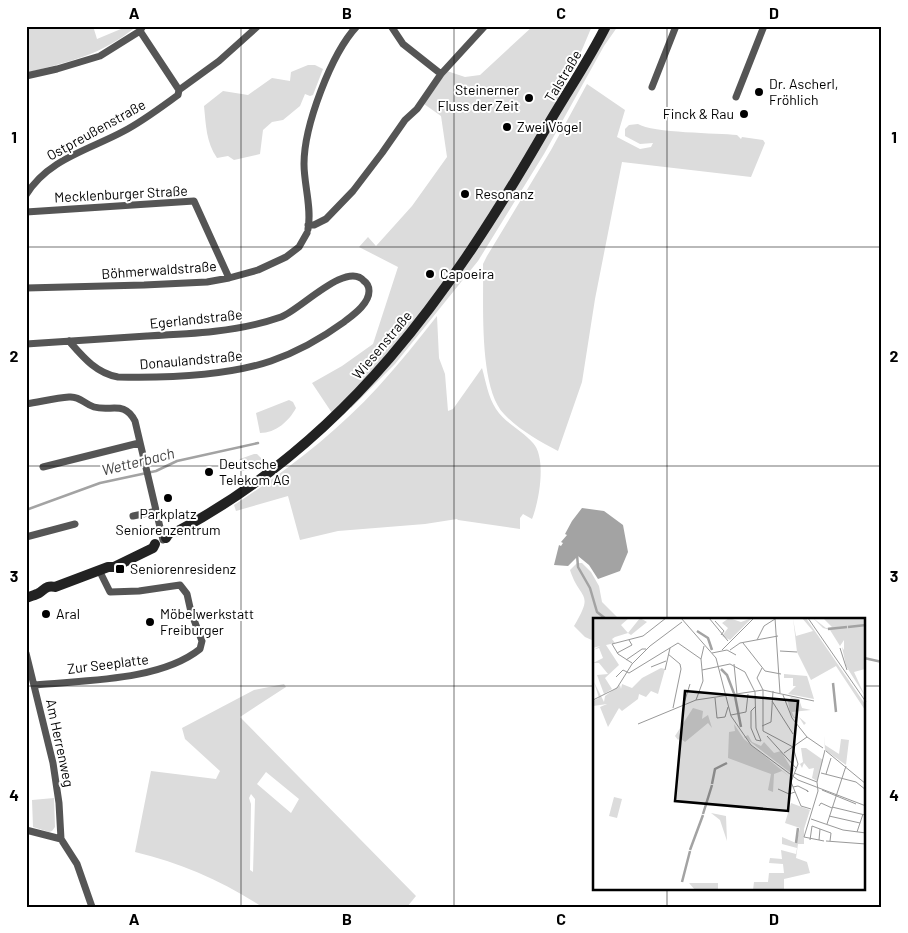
<svg xmlns="http://www.w3.org/2000/svg" width="908" height="933" viewBox="0 0 908 933" font-family="Barlow,sans-serif">
	<style>
		.green { fill: #dcdcdc; fill-rule: evenodd }
		.water { fill: #a3a3a3 }
		.lines { fill: none; stroke-linecap: round; stroke-linejoin: round }
		.stream { stroke: #a3a3a3; stroke-width: 2.5 }
		.street { stroke: #555; stroke-width: 7 }
		.secondary { stroke: #222; stroke-width: 10 }
		.grid { fill: none; stroke: #000; stroke-width: 1; stroke-opacity: 0.55 }
		.poi-dot { fill: #000; stroke: #fff; stroke-width: 2 }
		.labels { text-anchor: middle; stroke-width: 4; stroke-linejoin: round; paint-order: stroke }
		.street-label { font-size: 14px; fill: #000; stroke: #fff }
		.poi-label { font-size: 14px; fill: #000; stroke: #fff; text-anchor: start }
		.water-label { font-size: 15px; font-style: italic; fill: #444; stroke: #fff }
		.inset-river { fill: none; stroke: #a3a3a3; stroke-width: 2.5 }
		.inset-road { fill: none; stroke: #999; stroke-width: 1 }
		.view { fill: #000; fill-opacity: 0.15; stroke: #000; stroke-width: 2.5 }
		.inset-edge { fill: none; stroke: #000; stroke-width: 2.5 }
		.neatline { fill: none; stroke: #000; stroke-width: 2 }
		.grid-label { font-size: 16px; text-anchor: middle; font-weight: bold; fill: #000 }
	</style>
	<rect width="100%" height="100%" fill="#fff"/>
	<!-- green -->
	<path class="green" d="M26 26H93L97 39 128 26H137C100 56 71 61 26 73Z
		M533 26H592C563 99 520 167 477 232 452 270 427 309 397 343 376 367 354 390 332 413L312 383 342 366 373 344 398 267 359 247 368 237 376 246 412 206 447 157 441 116 424 104 447 71 465 77 480 75Z
		M609 26H618L604 46 544 154 478 261 395 364 351 408V405L441 299Z
		M308 65H315L323 69 313 95 310 96 305 94 300 106 283 120 272 122 263 130 260 154 234 160 228 156 217 158C206 142 206 125 204 106L223 91 248 95 272 78 290 81 291 72Z
		M587 84 625 110 617 137 640 149 651 147 653 143 640 144 625 136V129L629 125 638 124C652 133 718 133 737 135L741 139 742 137 763 140 765 143 751 177 622 162 595 299 582 382 558 451C539 441 519 430 504 414 478 387 484 301 483 264L487 256 551 150Z
		M437 316 439 358 445 374 448 411 453 409 482 368C486 382 488 397 496 409 506 424 522 430 533 443 547 458 539 502 532 519L523 514 520 518V529L458 520 457 519 425 524 338 531 300 540 288 496 236 511 234 505C285 472 337 432 378 387 399 364 418 340 437 316Z
		M289 400 293 402 296 408C289 421 276 433 260 433L256 413Z
		M254 454H257L261 458 262 463C257 468 245 473 238 470L236 466 240 459Z
		M577 563H582L591 572 599 586 602 602 619 619H594V641L585 637 574 626C595 591 580 601 570 570Z
		M284 684 286 687 240 717 416 896 407 907H262C223 881 181 863 135 852L151 771 216 779 220 771 185 739 182 728 254 690ZM266 772 299 799 291 813 257 784ZM251 794 255 799 253 872 250 870 251 804 249 798Z
		M54 798 55 827 52 831 49 832 33 827 32 800Z"/>
	<!-- water -->
	<path class="water" d="M582 508 604 511 623 525 628 552 620 571 598 579 589 565 578 556 568 566 554 565 559 545 561 546 563 543 561 542 567 535 565 534 572 521Z"/>
	<g class="lines">
		<!-- stream -->
		<path class="stream" d="M26 510 100 483 156 471 177 461 258 443
			M577 554 578 567 590 588 597 612 606 619
			M864 658 882 662"/>
		<!-- street -->
		<path class="street" d="M391 26 403 44 441 74
			M140 31 179 90
			M26 76 57 69 100 56 140 31 143 26
			M652 87 676 26
			M736 97 764 26
			M26 195C48 159 89 150 124 131 143 121 160 108 178 95L179 90 219 61 258 26
			M26 212 194 201 229 278
			M308 225H314L326 219 353 191 382 153 405 120 417 109 441 74 485 26
			M308 229C312 208 304 185 304 164 304 126 331 54 357 26
			M26 288 144 285 207 282 229 278 258 270 286 257 299 247 307 233
			M26 344C66 341 107 339 147 336 192 334 238 332 281 317 300 310 347 260 364 281 367 283 369 287 369 291 369 304 353 315 344 322 322 338 297 352 271 361 227 376 164 378 118 377 96 373 83 357 69 341
			M26 404C40 402 55 398 69 397 80 396 84 404 94 407 111 412 124 400 135 421L163 540
			M43 467 139 443
			M133 516 157 511
			M26 537 75 524
			M26 653 53 763 59 803 61 839 77 864 92 907
			M35 685C85 680 160 681 200 649L202 641 191 612 187 594 180 585 139 591 110 592 99 570
			M26 830 61 839"/>
		<!-- secondary -->
		<path class="secondary" d="M166 538C169 532 172 531 178 531 348 440 451 293 545 130 565 95 588 62 606 26
			M26 598C30 596 36 595 39 593 45 589 47 585 55 587L108 567H114L153 548 155 544"/>
	</g>
	<!-- grid -->
	<path class="grid" d="M241 26V907M454 26V907M667 26V619M26 247H882M26 466H882M26 686H594M864 686H882M667 889V907"/>
	<!-- markers -->
	<g class="poi-dot">
		<circle cx="759" cy="92" r="5"/>
		<circle cx="529" cy="98" r="5"/>
		<circle cx="744" cy="114" r="5"/>
		<circle cx="507" cy="127" r="5"/>
		<circle cx="465" cy="194" r="5"/>
		<circle cx="430" cy="274" r="5"/>
		<circle cx="209" cy="472" r="5"/>
		<circle cx="168" cy="498" r="5"/>
		<rect x="115" y="564" width="10" height="10" rx="2.5"/>
		<circle cx="46" cy="614" r="5"/>
		<circle cx="150" cy="622" r="5"/>
	</g>
	<g class="labels">
		<!-- street labels -->
		<g class="street-label">
			<text transform="translate(563 76) rotate(-59)" y="5">Talstraße</text>
			<text transform="translate(96 130) rotate(-29)" y="5">Ostpreußenstraße</text>
			<text transform="translate(121 194) rotate(-3)" y="5">Mecklenburger Straße</text>
			<text transform="translate(159 270) rotate(-4)" y="5">Böhmerwaldstraße</text>
			<text transform="translate(196 319) rotate(-6)" y="5">Egerlandstraße</text>
			<text transform="translate(382 345) rotate(-50)" y="5">Wiesenstraße</text>
			<text transform="translate(191 360) rotate(-5)" y="5">Donaulandstraße</text>
			<text transform="translate(108 664) rotate(-7)" y="5">Zur Seeplatte</text>
			<text transform="translate(60 743) rotate(78)" y="5">Am Herrenweg</text>
		</g>
		<!-- poi labels -->
		<g class="poi-label">
			<text x="769" y="89">Dr. Ascherl,<tspan x="769" dy="16">Fröhlich</tspan></text>
			<text x="519" y="95" text-anchor="end">Steinerner<tspan x="519" dy="16">Fluss der Zeit</tspan></text>
			<text x="734" y="119" text-anchor="end">Finck &amp; Rau</text>
			<text x="517" y="132">Zwei Vögel</text>
			<text x="475" y="199">Resonanz</text>
			<text x="440" y="279">Capoeira</text>
			<text x="219" y="469">Deutsche<tspan x="219" dy="16">Telekom AG</tspan></text>
			<text x="168" y="519" text-anchor="middle">Parkplatz<tspan x="168" dy="16">Seniorenzentrum</tspan></text>
			<text x="130" y="574">Seniorenresidenz</text>
			<text x="56" y="619">Aral</text>
			<text x="160" y="619">Möbelwerkstatt<tspan x="160" dy="16">Freiburger</tspan></text>
		</g>
		<!-- water labels -->
		<g class="water-label">
			<text transform="translate(138 462) rotate(-14)" y="5">Wetterbach</text>
		</g>
	</g>
	<!-- overview -->
	<g transform="translate(593 618)">
		<rect width="272" height="272" fill="#fff"/>
		<path d="M0 0H36L28 7 35 15 47 0 54 4 38 17 35 15 22 19 19 21 22 25 13 27 26 47 12 60 19 71 11 76 4 57 15 56 6 45H0L10 40 6 30 0 32 7 28 0 30ZM136 0 148 4 159 0 137 22 129 18 135 10 129 5ZM200 0 203 18 220 13 209 0H213L272 86V92L243 48 218 62 204 34ZM220 0 233 10 239 9 230 0H272V51L261 54 272 78 253 48 249 29 251 32V22L247 28 237 12 230 10ZM68 50 72 51 65 76 58 73 53 79 46 76 45 81 29 93 26 90 15 109 7 89 14 86 0 88V83L6 80 1 64 11 84 12 78 27 67 28 71 29 66 39 70 49 60ZM191 56 214 58 221 81 195 76 203 68H200V60H191ZM198 79 206 81 209 90 218 92 199 94 201 99H206L213 105 211 107 206 99 201 100 197 95 195 84ZM100 90 110 93 109 101 115 97 119 110 115 105 92 124 87 120 85 122 82 118ZM141 106 151 121 197 159 189 153 181 156 180 174 175 172 178 156 135 140 136 114 142 113ZM155 117 159 124 168 128 171 124 181 135 188 133 198 150H202L199 156 151 119ZM231 117 232 127 246 136 248 121 256 122 253 147 232 132ZM208 130H213L230 142 224 163 219 160 221 150 216 151 211 145 209 150 207 146 210 144ZM21 179 29 181 24 200 16 198ZM198 185 217 192 211 211V226H205L203 240 214 244 217 255 191 261V272H160L161 264H175L176 255H191L190 246 176 245 177 240 189 241 188 232 203 236 204 230 189 226V219L203 225 207 210 192 205ZM118 195 133 198 134 223 127 202ZM96 265H125V272H102Z" fill="#dcdcdc"/>
		<path class="inset-river" d="M255 9 273 7M235 11 254 9M104 13 115 20 119 32M128 51 134 57 142 78 148 109M240 65 243 94M119 166 122 151 134 145M110 196 119 167M203 225 205 210M97 232 110 197M89 264 97 233"/>
		<path class="inset-road" d="M88 0 123 40 138 98 158 127 205 162 273 188M116 0 135 23M182 0 187 75M215 0 273 84M122 3 131 13 128 17M164 22 171 8 182 1M150 25 172 53 188 56M247 30 254 52M129 32 161 0M137 32 147 25 185 18M187 33 204 34M24 35 39 27 36 22M119 35 134 32 143 37M75 36 87 46 88 51 80 90M33 42 49 31H53M39 45 25 36 19 26 50 18 73 0M141 46 144 76M58 49 73 43M169 50 164 60 170 72V113L200 129 205 146 198 164 208 188 218 191M72 52 77 30M109 52 137 46 152 54 162 74 163 110 168 123M23 59 30 52 36 55 85 25 108 41M190 77 199 100 214 119 230 130M122 80 124 100 132 99 135 89M0 82 24 70 39 46 57 28 89 4M103 82 110 63 108 41 111 28M179 83 200 116M91 85 97 66M163 88 158 93V110L163 122 168 123M138 97 153 94 155 76M45 106 103 82 170 72 221 83M169 108 178 104 180 73M174 118 203 150M233 133 273 166M191 135 214 119M201 155 224 164 225 173 211 219 231 223M228 155 263 164 273 172M233 156 238 140M224 164 232 132M200 169 205 168 215 173V174L213 172M185 171 196 176 202 174M229 172 263 186M226 188 228 185 239 190M239 189 272 197M236 198 267 205M218 201 250 212 273 215M234 206 253 148M264 214 270 196M217 222 219 208 227 211M226 222 227 211 238 215 237 223M233 223 273 226"/>
		<path class="view" d="M92 73 205 83 195 193 82 183Z"/>
		<rect width="272" height="272" class="inset-edge"/>
	</g>
	<!-- border -->
	<rect width="908" height="933" fill="none" stroke="#ffffff" stroke-width="55"/>
	<rect x="28" y="28" width="852" height="878" class="neatline"/>
	<g class="grid-label">
		<text x="134" y="19">A</text>
		<text x="347" y="19">B</text>
		<text x="561" y="19">C</text>
		<text x="774" y="19">D</text>
		<text x="14" y="143">1</text>
		<text x="894" y="143">1</text>
		<text x="14" y="362">2</text>
		<text x="894" y="362">2</text>
		<text x="14" y="582">3</text>
		<text x="894" y="582">3</text>
		<text x="14" y="801">4</text>
		<text x="894" y="801">4</text>
		<text x="134" y="925">A</text>
		<text x="347" y="925">B</text>
		<text x="561" y="925">C</text>
		<text x="774" y="925">D</text>
	</g>
</svg>
